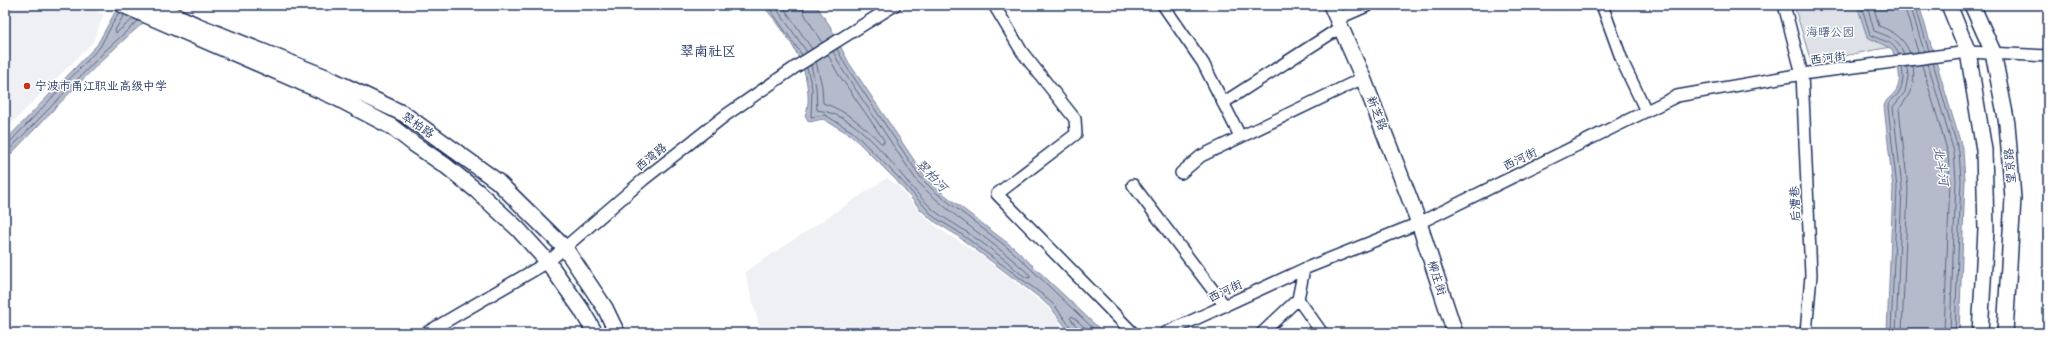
<svg xmlns="http://www.w3.org/2000/svg" width="2053" height="338" viewBox="0 0 2053 338" font-family="'Gochi Hand','LXGW WenKai TC',sans-serif">
	<style>
		.built { fill: #eff0f4 }
		.green { fill: #dee1e7; stroke: #7c88a2 }
		.water { fill: #b5bbca; stroke: #77839f }
		.lines { fill: none; stroke-linecap: round; stroke-linejoin: round }
		.shore { stroke: #596789; stroke-width: 1 }
		.street-casing { stroke: #1b2f5e; stroke-width: 14 }
		.secondary-casing { stroke: #1b2f5e; stroke-width: 18 }
		.street { stroke: #fff; stroke-width: 11 }
		.secondary { stroke: #fff; stroke-width: 15 }
		.poi-dot { fill: #c8321e; stroke: #fff; stroke-width: 1.5 }
		.labels { text-anchor: middle; stroke-width: 3; stroke-linejoin: round; paint-order: stroke }
		.park-label { font-size: 12px; fill: #4c5c80; stroke: #fff }
		.street-label { font-size: 12px; fill: #1b2f5e; stroke: #fff }
		.poi-label { font-size: 12px; fill: #1b2f5e; stroke: #fff; text-anchor: start }
		.water-label { font-size: 13px; font-style: italic; fill: #49597e; stroke: #fff }
		.quarter-label { font-size: 14px; fill: #1b2f5e; stroke: #fff }
	</style>
	<rect width="100%" height="100%" fill="#fff"/>
	<filter id="ink" filterUnits="userSpaceOnUse"><feTurbulence type="fractalNoise" baseFrequency=".025" numOctaves="2"/><feDisplacementMap in="SourceGraphic" scale="8" xChannelSelector="R" yChannelSelector="G"/><feConvolveMatrix kernelMatrix="1 2 1 2 8 2 1 2 1" color-interpolation-filters="sRGB"/></filter>
	<g filter="url(#ink)">
		<!-- built -->
		<path class="built" d="M5 5H80L104 14 93 42 5 130Z
			M887 178 896 184 922 214 937 227 980 255 1046 306 1054 314 1067 333H761L745 272Z"/>
		<!-- green -->
		<path class="green" d="M1794 5H1864L1896 46 1811 62Z"/>
		<!-- water -->
		<path class="water" d="M119 5H165C106 51 57 107 5 160V141L97 45Z
			M762 5H816L830 26 849 63 924 175 936 188 1014 248 1104 333H1070L1052 309 1040 298 955 234 932 220 921 210 896 180 851 135 823 119 809 122 805 115C812 103 806 70 799 58 790 39 776 20 762 5Z
			M1857 5H1919L1963 151 1965 180 1959 333H1887L1893 188 1884 106C1886 99 1890 98 1895 92 1904 80 1897 62 1892 49L1867 37Z"/>
		<g class="lines">
			<!-- shore -->
			<path class="shore" d="M767 5 802 55
				M774 5 807 52
				M782 5 812 49
				M802 5 804 13 822 43
				M1861 5 1870 34C1882 43 1892 38 1899 55
				M1867 5 1874 31C1888 36 1898 39 1904 54
				M1873 5 1879 26C1894 32 1903 37 1910 53
				M1904 5 1918 52
				M1910 5 1924 51
				M1915 5 1929 51
				M124 15 115 30 116 33 133 19
				M837 49 846 66 921 178 934 191 1012 251 1098 333
				M816 62 822 86 823 103C847 111 864 126 881 143H884V140L837 72 828 55
				M1933 63 1959 152 1961 180 1955 333
				M1928 64 1954 152 1956 180 1950 333
				M811 65 816 87 817 110C868 115 900 182 936 212 943 218 952 222 959 227 975 237 989 248 1004 259 1011 264 1022 278 1030 278V275C995 242 949 215 917 181L842 69 833 51
				M1922 65 1948 153 1950 180 1944 333
				M807 68 812 88 811 117 825 115 853 132 899 178 934 217 957 231 1043 295 1055 306 1072 329 1073 333
				M5 143 10 142 100 47 119 12
				M5 154 106 50 138 21
				M1078 333 1077 327 1070 318 1072 316 1091 333
				M1891 333 1897 188 1888 107C1889 101 1892 100 1896 96 1903 89 1904 77 1902 67
				M1896 333 1902 188 1893 107 1905 92 1908 77 1907 67
				M1902 333 1908 188 1899 109C1910 95 1916 84 1913 66"/>
			<defs>
				<path id="street" d="M994 5 1022 52 1075 119 1076 134 997 194 1133 333
					M1163 5 1203 63 1240 136
					M1602 5 1623 63 1646 111
					M1784 5 1802 74 1811 275 1806 333
					M1337 19 1369 5
					M1223 103 1341 27
					M1181 173 1201 156 1363 78
					M1133 185 1225 306
					M1298 299 1322 333
					M426 333 548 262 643 180 726 115 797 66 895 5
					M1165 333 1304 269 1419 223 1677 96 1802 74 1968 52 2048 56
					M1262 333 1298 299 1304 269"/>
				<path id="secondary" d="M123 5 335 97 392 127 414 144 446 166 477 191 518 229 548 262 581 309 595 333
					M152 5 196 25 326 77 404 114 497 181 565 248 605 308 617 333
					M1331 5 1363 78 1419 223 1455 333
					M1949 5 1968 52 1984 150 1986 230 1980 333
					M1972 5 1993 52 2007 124 2013 198 2005 333"/>
			</defs>
			<!-- street casing -->
			<use href="#street" class="street-casing"/>
			<!-- secondary casing -->
			<use href="#secondary" class="secondary-casing"/>
			<!-- street -->
			<use href="#street" class="street"/>
			<!-- secondary -->
			<use href="#secondary" class="secondary"/>
		</g>
	</g>
	<!-- markers -->
	<circle class="poi-dot" cx="27" cy="86" r="4"/>
	<g class="labels">
		<!-- park labels -->
		<g class="park-label">
			<text x="1830" y="36">海曙公园</text>
		</g>
		<!-- street labels -->
		<g class="street-label">
			<text transform="translate(1828 58) rotate(-7)" y="4">西河街</text>
			<text transform="translate(1377 113) rotate(69)" y="4">新芝路</text>
			<text transform="translate(418 125) rotate(34)" y="4">翠柏路</text>
			<text transform="translate(651 157) rotate(-39)" y="4">西湾路</text>
			<text transform="translate(1520 159) rotate(-26)" y="4">西河街</text>
			<text transform="translate(2010 166) rotate(-95)" y="4">望京路</text>
			<text transform="translate(1795 204) rotate(-92)" y="4">后漕巷</text>
			<text transform="translate(1437 278) rotate(72)" y="4">柳庄街</text>
			<text transform="translate(1225 291) rotate(-25)" y="4">西河街</text>
		</g>
		<!-- poi labels -->
		<g class="poi-label">
			<text x="35" y="90">宁波市甬江职业高级中学</text>
		</g>
		<!-- water labels -->
		<g class="water-label">
			<text transform="translate(1942 166) rotate(81)" y="5">北斗河</text>
			<text transform="translate(932 175) rotate(46)" y="5">翠柏河</text>
		</g>
		<!-- quarter labels -->
		<g class="quarter-label">
			<text x="708" y="56">翠南社区</text>
		</g>
	</g>
	<!-- margin -->
	<rect width="2053" height="338" fill="none" stroke="#fff" stroke-width="20"/>
	<rect x="10" y="10" width="2033" height="318" fill="none" stroke="#1b2f5e" stroke-width="1.5" filter="url(#ink)"/>
</svg>
